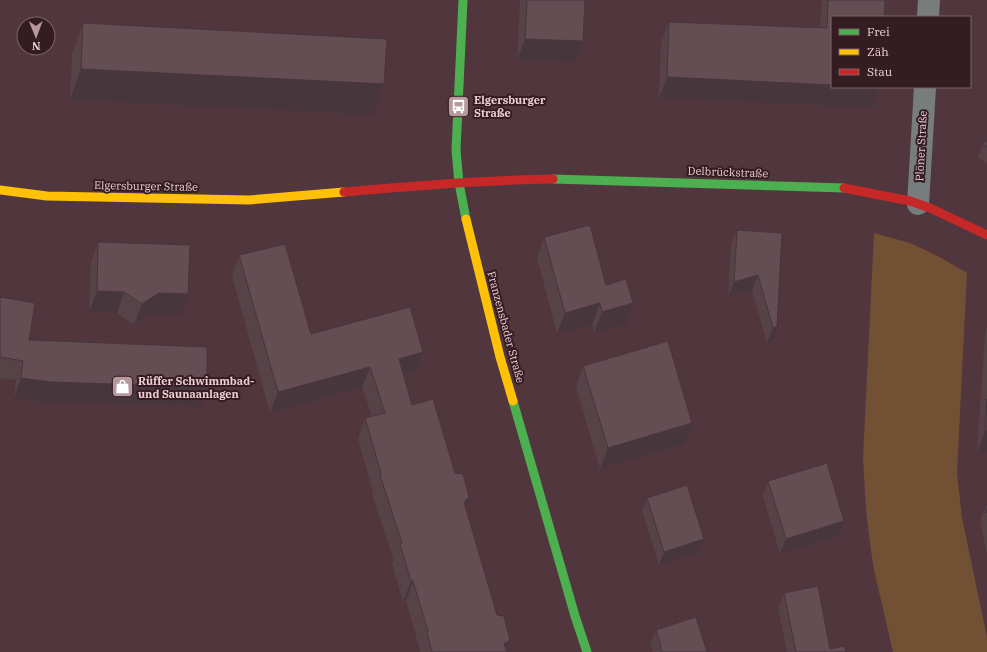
<svg xmlns="http://www.w3.org/2000/svg" width="987" height="652" viewBox="0 0 987 652" font-family="'IBM Plex Serif',serif">
	<style>
		.green { fill: #725033 }
		.lines { fill: none; stroke-linecap: round; stroke-linejoin: round }
		.street { stroke: #777d7d; stroke-width: 22 }
		.fast { stroke: #4caf50; stroke-width: 9 }
		.slow { stroke: #ffc107; stroke-width: 9 }
		.jam { stroke: #c62828; stroke-width: 9 }
		.wall { fill: #574248 }
		.shaded-wall { fill: #47363b }
		.building { fill: #654d54; stroke: #47363b }
		.labels { text-anchor: middle; stroke-width: 4; stroke-linejoin: round; paint-order: stroke }
		.poi-label { font-size: 11px; font-weight: bold; fill: #eecdd4; stroke: #331c22; text-anchor: start }
		.street-label { font-size: 11px; fill: #eecdd4; stroke: #331c22 }
	</style>
	<rect width="100%" height="100%" fill="#51363d"/>
	<!-- green -->
	<path class="green" d="M874 233 910 243 938 256 967 273 957 473 962 518 987 637V652H893L874 570 870 544 866 509 863 458Z"/>
	<g class="lines">
		<!-- street -->
		<path class="street" d="M928 17 929 0
			M918 204 925 87"/>
		<!-- fast -->
		<path class="fast" d="M463 0 456 150 459 183 466 219
			M553 179 844 188
			M513 401 575 616 587 652"/>
		<!-- slow -->
		<path class="slow" d="M0 190 47 196 249 200 344 192
			M466 219 500 357 513 401"/>
		<!-- jam -->
		<path class="jam" d="M844 188 910 201 930 208 987 235
			M344 192C414 186 483 180 553 179"/>
	</g>
	<!-- wall -->
	<path class="wall" d="M520 0H585L583 41 575 63 517 60Z
		M822 0H885L873 108 659 98 661 43 669 22 820 28Z
		M83 23 373 115 70 100 72 54Z
		M987 139V164L978 157 983 144Z
		M737 230 782 233 777 327 772 343H767L752 291 728 297 731 245Z
		M544 237 606 285 625 325 594 333 592 325 557 334 537 258Z
		M98 242 181 315 151 314 134 325 117 313 89 312 91 263Z
		M239 255 311 334 423 352 415 372 404 375 412 405 465 508 497 615 510 640 506 650 507 652H420V650L406 601 403 602 392 564 394 561 372 495 373 492 358 439 365 418 372 416 362 387 270 413 232 276Z
		M0 297 29 340 200 407 44 402 14 398 16 380 0 378Z
		M987 327V452H977L985 334Z
		M583 366 692 423 684 444 600 469 576 387Z
		M768 481 839 536 780 554 763 496Z
		M647 498 704 539 699 552 659 565 642 511Z
		M987 505V554L980 521 985 506Z
		M784 593 830 649 846 652H787L778 608Z
		M656 630 707 652H653L650 645Z"/>
	<!-- shaded-wall -->
	<path class="shaded-wall" d="M525 39 583 41 575 63 517 60Z
		M81 69 384 84 373 115 70 100Z
		M667 77 832 85V87H880L873 108 659 98Z
		M758 275 752 291 728 297 734 282Z
		M97 291 124 292 117 313 89 312Z
		M159 293 188 294 181 315 151 314 134 325 142 304Z
		M600 303 592 325 557 334 565 313Z
		M633 303 625 325 594 333 602 312Z
		M777 327 772 343H767L773 328Z
		M423 352 415 372 391 379 399 359Z
		M370 367 362 387 270 413 278 392Z
		M21 378 207 387 200 407 44 402 14 398Z
		M692 423 684 444 600 469 608 448Z
		M985 431H987V452H977Z
		M469 497 462 518 464 502Z
		M844 521 839 536 780 554 786 539Z
		M704 539 699 552 659 565 664 552Z
		M411 581H413L406 601 403 602Z
		M510 640 505 652 504 644Z"/>
	<!-- building -->
	<path class="building" d="M527 0H585L583 41 525 39Z
		M828 0H885L884 17H832V85L667 77 669 22 827 28Z
		M83 23 387 39 384 84 81 69Z
		M987 139V147L983 144Z
		M590 225 606 285 626 279 633 303 602 312 600 303 565 313 544 237Z
		M737 230 782 233 777 327 773 328 758 275 734 282Z
		M98 242 190 245 188 294 159 293 142 304 124 292 97 291Z
		M285 244 311 334 410 307 423 352 399 359 412 405 433 399 455 473 463 474 469 497 464 502 497 615 504 616 510 640 504 644 507 652H432L427 633 428 631 413 581H411L400 544 402 543 380 475 381 473 365 418 385 413 370 367 278 392 239 255Z
		M0 297 35 303 29 340 207 347V387L51 382 21 378 23 361 0 357Z
		M668 341 692 423 608 448 583 366Z
		M987 399V431H985Z
		M827 463 844 521 786 539 768 481Z
		M687 485 704 539 664 552 647 498Z
		M987 505V513L985 506Z
		M818 586 830 649 844 646 846 652H796L784 593Z
		M696 617 707 652H662L660 646H661L656 630Z"/>
	<!-- icons -->
	<defs>
		<symbol id="bus-square" viewBox="-11 -11 22 22"><rect x="-9" y="-9" width="18" height="18" rx="4" fill="#b7989f" stroke="#331c22"/><path d="M-5-6H5V4H4V6H2V4H-2V6H-4V4H-5ZM-3.5-4V0h7V-4ZM-3.5 1.2v1.5H-2V1.2ZM2 1.2v1.5H3.5V1.2Z" fill="#fff"/></symbol>
		<symbol id="shop-square" viewBox="-11 -11 22 22"><rect x="-9" y="-9" width="18" height="18" rx="4" fill="#b7989f" stroke="#331c22"/><path d="M-5-2.5h2.3a2.7 3.5 0 0 1 5.4 0H5L5.5 6h-11ZM-1.5-2.5h3a1.5 2.3 0 0 0-3 0Z" fill="#fff"/></symbol>
	</defs>
	<g fill-rule="evenodd">
		<use href="#bus-square" x="446" y="94" width="25" height="25"/>
		<use href="#shop-square" x="110" y="374" width="25" height="25"/>
	</g>
	<g class="labels">
		<!-- poi labels -->
		<g class="poi-label">
			<text x="474" y="104">Elgersburger<tspan x="474" dy="13">Straße</tspan></text>
			<text x="138" y="385">Rüffer Schwimmbad-<tspan x="138" dy="13">und Saunaanlagen</tspan></text>
		</g>
		<!-- street labels -->
		<g class="street-label">
			<text transform="translate(921 146) rotate(-87)" y="4">Plöner Straße</text>
			<text transform="translate(728 172) rotate(2)" y="4">Delbrückstraße</text>
			<text transform="translate(146 186) rotate(1)" y="4">Elgersburger Straße</text>
			<text transform="translate(506 327) rotate(75)" y="4">Franzensbader Straße</text>
		</g>
	</g>
	<!-- legend -->
	<rect x="831" y="16" width="140" height="72" fill="#331c22" stroke="#7e6369"/>
	<rect x="839" y="29" width="20" height="6" fill="#4caf50" stroke="#7e6369"/>
	<text x="867" y="36" font-size="12" fill="#eecdd4">Frei</text>
	<rect x="839" y="49" width="20" height="6" fill="#ffc107" stroke="#7e6369"/>
	<text x="867" y="56" font-size="12" fill="#eecdd4">Zäh</text>
	<rect x="839" y="69" width="20" height="6" fill="#c62828" stroke="#7e6369"/>
	<text x="867" y="76" font-size="12" fill="#eecdd4">Stau</text>
	<!-- north arrow -->
	<g transform="translate(36 36) rotate(179)"><circle r="19" fill="#331c22" stroke="#7e6369"/>
	<path d="M0-3L7 15L0 10L-7 15Z" fill="#b7989f"/>
	<text y="-6" font-size="11" font-weight="bold" text-anchor="middle" fill="#eecdd4">N</text>
	</g>
</svg>
